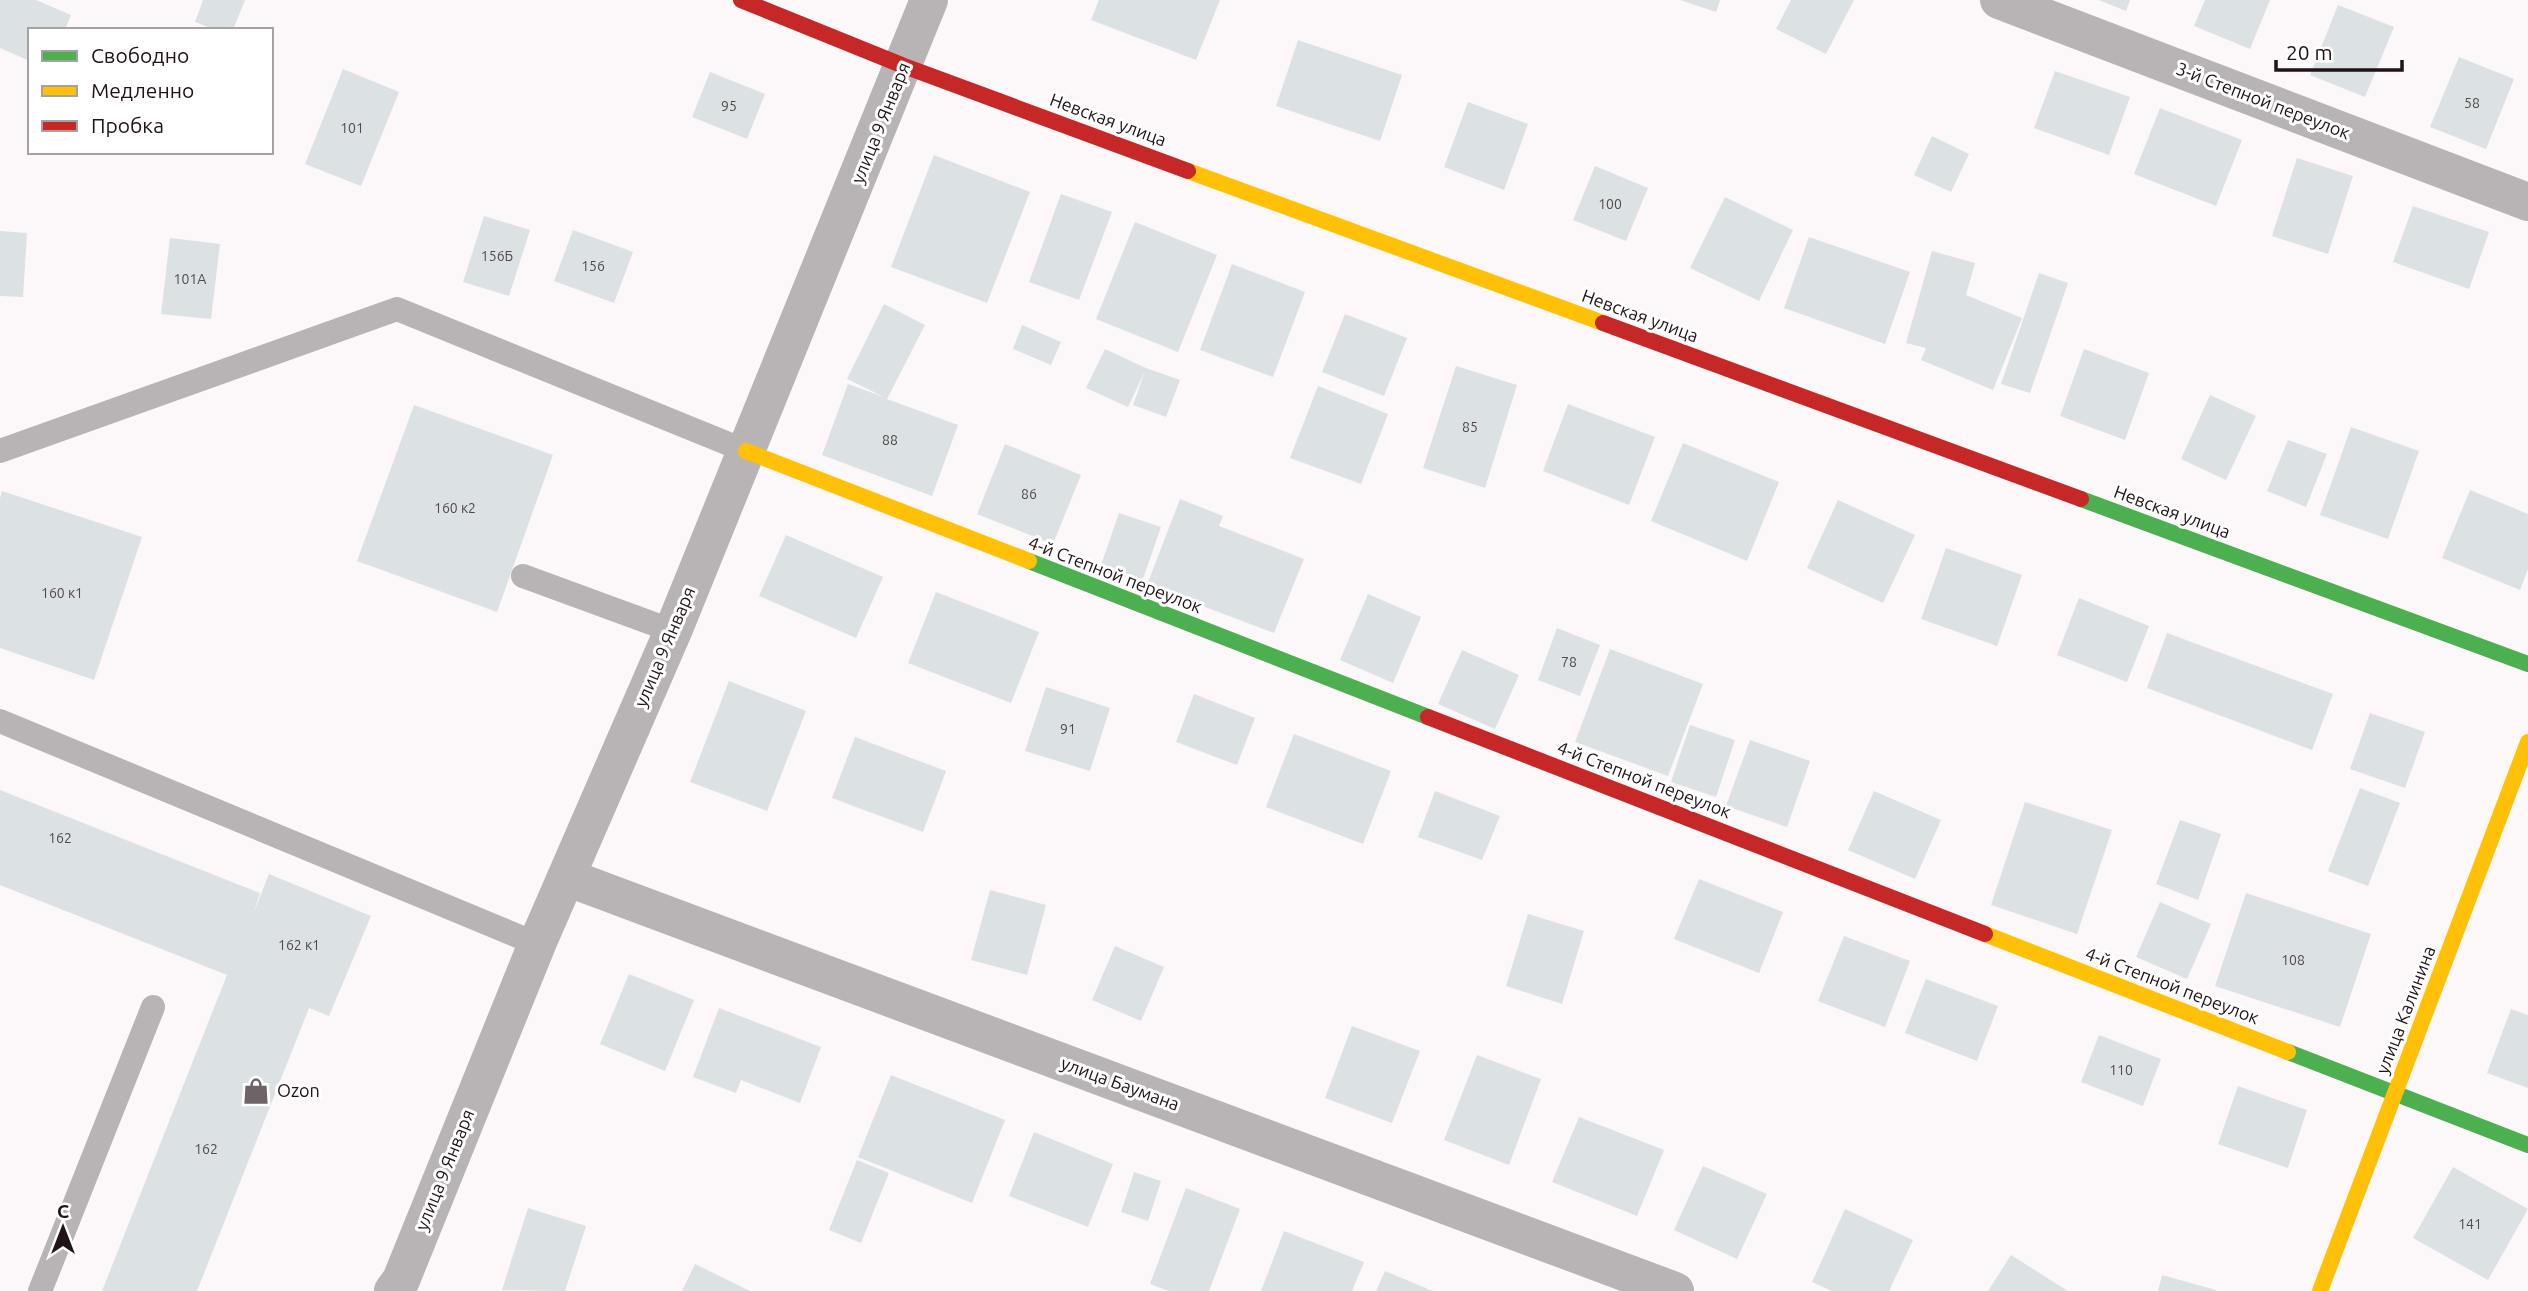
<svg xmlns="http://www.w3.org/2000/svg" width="2528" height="1291" viewBox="0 0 2528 1291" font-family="Ubuntu,sans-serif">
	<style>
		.building { fill: #dce2e4 }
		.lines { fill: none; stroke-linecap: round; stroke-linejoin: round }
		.lane { stroke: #b8b3b4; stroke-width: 24 }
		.street { stroke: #b8b3b4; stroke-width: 38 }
		.fast { stroke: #4caf50; stroke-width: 16 }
		.slow { stroke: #ffc107; stroke-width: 16 }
		.jam { stroke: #c62828; stroke-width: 16 }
		.labels { text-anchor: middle; stroke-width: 6; stroke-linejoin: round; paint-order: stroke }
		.number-label { font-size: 14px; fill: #51484b }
		.street-label { font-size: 18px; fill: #211317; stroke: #fff }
		.poi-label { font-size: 18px; fill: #211317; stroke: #fff; text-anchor: start }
	</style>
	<rect width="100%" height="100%" fill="#fcf7f8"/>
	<!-- building -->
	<path class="building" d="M0 0H36L71 15 65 30H30V61L0 48Z
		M203 0H245L233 30H216L195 22Z
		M1099 0H1220L1196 60 1091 20Z
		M1680 0H1720L1716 12Z
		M1791 0H1854L1826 54 1776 29Z
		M2099 0H2130L2126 11Z
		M2205 0H2270L2250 49 2194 26Z
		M2338 5 2394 27 2365 97 2310 75Z
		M1298 40 1402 75 1380 141 1276 106Z
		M2459 57 2514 79 2486 149 2430 127Z
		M343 69 399 92 361 186 305 164Z
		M2055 71 2130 97 2109 155 2034 128Z
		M710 72 765 94 747 139 692 117Z
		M1468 102 1528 124 1504 190 1444 167Z
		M2160 108 2242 140 2216 206 2134 174Z
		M1932 136 1969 154 1951 192 1914 175Z
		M934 155 1030 192 987 303 891 267Z
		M2297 158 2353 176 2328 254 2272 236Z
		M1595 166 1648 188 1626 241 1573 220Z
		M1061 194 1112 212 1079 300 1029 282Z
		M1725 197 1793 230 1759 301 1690 268Z
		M2413 206 2489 232 2469 289 2393 262Z
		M484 216 530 230 509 296 463 282Z
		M1135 222 1217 255 1178 352 1096 319Z
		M573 230 633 252 614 303 554 281Z
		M0 231 27 233 23 297 0 296Z
		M1809 237 1910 272 1885 344 1784 308Z
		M170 238 220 244 211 319 161 314Z
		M1932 251 1975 263 1966 295 2022 318 1993 390 1921 360 1926 348 1906 343Z
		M1232 264 1305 292 1273 377 1200 350Z
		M2039 273 2068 283 2030 393 2001 384Z
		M884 304 925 325 887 399 958 425 932 496 822 455 848 384 884 397 847 379Z
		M1345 314 1407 338 1384 396 1322 372Z
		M1022 325 1061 342 1051 365 1013 349Z
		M1105 349 1146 368 1180 380 1166 417 1133 405 1145 371 1128 407 1086 388Z
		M2084 349 2149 373 2125 440 2060 416Z
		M1456 366 1517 385 1485 488 1423 468Z
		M1318 386 1388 414 1361 484 1290 458Z
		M2210 395 2256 416 2226 480 2181 459Z
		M1568 404 1655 437 1629 505 1543 471Z
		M414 405 553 455 497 612 357 561Z
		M2351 427 2419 451 2388 539 2320 515Z
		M2288 440 2327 454 2306 507 2267 491Z
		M1683 443 1779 482 1747 561 1651 521Z
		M1005 444 1081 475 1053 544 977 514Z
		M2470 490 2528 514V569L2520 590 2442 558Z
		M2 491 142 537 94 680 0 648V498Z
		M1180 499 1223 516 1219 526 1304 559 1274 633 1147 585Z
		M1838 500 1915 535 1883 603 1807 568Z
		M1119 513 1161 527 1143 579 1101 565Z
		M786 535 883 577 856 638 759 596Z
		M1946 548 2022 575 1997 646 1921 619Z
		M936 592 1039 632 1011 703 908 663Z
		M1368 594 1421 617 1393 683 1340 660Z
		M2079 598 2149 626 2127 682 2057 655Z
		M1557 628 1600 645 1580 696 1538 680Z
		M2167 633 2333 694 2312 750 2147 688Z
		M1610 649 1703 684 1668 776 1575 742Z
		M1462 650 1519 675 1495 729 1438 704Z
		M729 681 806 711 767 811 690 782Z
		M1046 687 1110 708 1090 771 1025 751Z
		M1194 694 1255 718 1237 765 1176 742Z
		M2370 713 2425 732 2405 788 2350 769Z
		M1690 725 1735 740 1716 797 1671 782Z
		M1294 734 1391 771 1363 844 1266 807Z
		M855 737 946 771 923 832 832 798Z
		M1750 740 1810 761 1787 827 1726 806Z
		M2360 788 2400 803 2368 886 2328 871Z
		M0 790 260 893 253 914 269 874 371 916 329 1016 309 1008 197 1291H102L227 975 0 885Z
		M1435 791 1500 816 1482 860 1418 837Z
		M1874 791 1941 820 1915 879 1848 850Z
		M2025 802 2112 830 2077 934 1991 905Z
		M2180 820 2221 834 2198 900 2156 884Z
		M1699 879 1783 912 1759 973 1674 939Z
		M990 890 1046 905 1027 975 971 960Z
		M2246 893 2371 934 2340 1027 2215 986Z
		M2160 902 2211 924 2187 979 2136 957Z
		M1528 914 1584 931 1562 1004 1506 986Z
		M1844 936 1910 961 1885 1027 1818 1001Z
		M1115 946 1164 967 1141 1021 1092 1000Z
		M629 974 694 1000 665 1071 600 1044Z
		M1926 979 1998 1006 1977 1061 1905 1033Z
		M719 1008 821 1047 800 1103 741 1080 736 1093 693 1077Z
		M2511 1009 2528 1015V1088L2487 1073Z
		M1352 1026 1420 1051 1392 1123 1325 1098Z
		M2099 1035 2161 1059 2143 1106 2081 1082Z
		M1477 1055 1541 1079 1509 1165 1444 1140Z
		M891 1075 1005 1120 972 1203 858 1157Z
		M2238 1086 2307 1110 2288 1168 2218 1144Z
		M1579 1117 1664 1150 1637 1216 1552 1182Z
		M1034 1132 1113 1164 1088 1227 1009 1196Z
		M857 1160 889 1173 861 1243 829 1230Z
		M1703 1166 1767 1194 1737 1259 1674 1230Z
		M2453 1167 2528 1209 2488 1280 2413 1238Z
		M1134 1172 1161 1181 1148 1221 1121 1212Z
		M1186 1188 1240 1209 1209 1291H1169L1150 1284Z
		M528 1208 586 1226 565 1291 502 1290Z
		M1845 1209 1913 1240 1889 1291H1832L1812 1282Z
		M1284 1231 1364 1262 1352 1291H1261Z
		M2011 1255 2068 1291H1988Z
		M695 1264 750 1291H682Z
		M1385 1271 1433 1291H1376Z
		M2162 1275 2216 1290V1291H2158Z"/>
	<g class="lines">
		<!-- lane -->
		<path class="lane" d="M0 451 397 309 746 451
			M523 576 673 631
			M0 721 537 944
			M40 1291 153 1007"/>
		<!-- street -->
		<path class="street" d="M1999 0 2528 202
			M566 877 1675 1291
			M393 1291 401 1280 537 944 673 631 929 0"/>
		<!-- fast -->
		<path class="fast" d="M2081 499 2528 664
			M1029 561 1428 717
			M2288 1052 2528 1145"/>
		<!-- slow -->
		<path class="slow" d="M1188 171 1603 323
			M746 451 1029 561
			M1985 934 2288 1052
			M2320 1291 2528 742"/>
		<!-- jam -->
		<path class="jam" d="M741 0 904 66 1188 171
			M1603 323 2081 499
			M1428 717 1985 934"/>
	</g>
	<!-- icons -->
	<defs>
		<symbol id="shop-bare" viewBox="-9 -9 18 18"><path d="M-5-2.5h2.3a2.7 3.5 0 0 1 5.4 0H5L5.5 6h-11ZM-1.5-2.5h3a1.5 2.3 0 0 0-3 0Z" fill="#6e6366" stroke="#fff" stroke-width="2.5" paint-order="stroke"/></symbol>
	</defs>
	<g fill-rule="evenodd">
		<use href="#shop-bare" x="237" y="1072" width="38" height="38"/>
	</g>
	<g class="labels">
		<!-- number labels -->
		<g class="number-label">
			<text x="2472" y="108">58</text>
			<text x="729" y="111">95</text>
			<text x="352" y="133">101</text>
			<text x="1610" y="209">100</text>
			<text x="497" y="261">156Б</text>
			<text x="593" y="271">156</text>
			<text x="190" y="284">101А</text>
			<text x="1470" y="432">85</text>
			<text x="890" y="445">88</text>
			<text x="1029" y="499">86</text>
			<text x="455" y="513">160 к2</text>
			<text x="62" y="598">160 к1</text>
			<text x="1569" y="667">78</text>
			<text x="1068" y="734">91</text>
			<text x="60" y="843">162</text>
			<text x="299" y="950">162 к1</text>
			<text x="2293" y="965">108</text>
			<text x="2121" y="1075">110</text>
			<text x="206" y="1154">162</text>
			<text x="2470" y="1229">141</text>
		</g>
		<!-- street labels -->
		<g class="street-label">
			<text transform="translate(2263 101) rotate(21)" y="6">3-й Степной переулок</text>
			<text transform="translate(1108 120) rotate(20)" y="6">Невская улица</text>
			<text transform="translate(881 123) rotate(-68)" y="6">улица 9 Января</text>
			<text transform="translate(1640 316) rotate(20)" y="6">Невская улица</text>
			<text transform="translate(2172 512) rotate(20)" y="6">Невская улица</text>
			<text transform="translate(1115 575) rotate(21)" y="6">4-й Степной переулок</text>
			<text transform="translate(665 647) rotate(-67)" y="6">улица 9 Января</text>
			<text transform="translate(1644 780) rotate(21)" y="6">4-й Степной переулок</text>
			<text transform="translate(2172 986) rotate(21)" y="6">4-й Степной переулок</text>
			<text transform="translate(2406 1010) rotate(-69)" y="6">улица Калинина</text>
			<text transform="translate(1120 1084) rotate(20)" y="6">улица Баумана</text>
			<text transform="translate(445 1170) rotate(-68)" y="6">улица 9 Января</text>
		</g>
		<!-- poi labels -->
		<g class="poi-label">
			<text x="277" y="1097">Ozon</text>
		</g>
	</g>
	<!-- legend -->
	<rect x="28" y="28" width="245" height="126" fill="#ffffff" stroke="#a6a1a2" stroke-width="2"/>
	<rect x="42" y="51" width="35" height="10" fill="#4caf50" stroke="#a6a1a2" stroke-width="2"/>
	<text x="91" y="63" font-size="21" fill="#211317">Свободно</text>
	<rect x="42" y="86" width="35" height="10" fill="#ffc107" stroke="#a6a1a2" stroke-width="2"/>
	<text x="91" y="98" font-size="21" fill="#211317">Медленно</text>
	<rect x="42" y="121" width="35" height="10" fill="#c62828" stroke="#a6a1a2" stroke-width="2"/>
	<text x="91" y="133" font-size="21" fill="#211317">Пробка</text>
	<!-- north arrow -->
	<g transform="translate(63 1228)" stroke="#ffffff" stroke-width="5" paint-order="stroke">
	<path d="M0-5L12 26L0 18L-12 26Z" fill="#211317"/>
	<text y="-10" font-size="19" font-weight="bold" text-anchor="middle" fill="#211317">С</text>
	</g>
	<!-- scale -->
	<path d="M2276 60v10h126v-10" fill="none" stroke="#211317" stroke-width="3.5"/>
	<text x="2286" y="60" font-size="21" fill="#211317" stroke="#ffffff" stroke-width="5" paint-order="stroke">20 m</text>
</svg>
